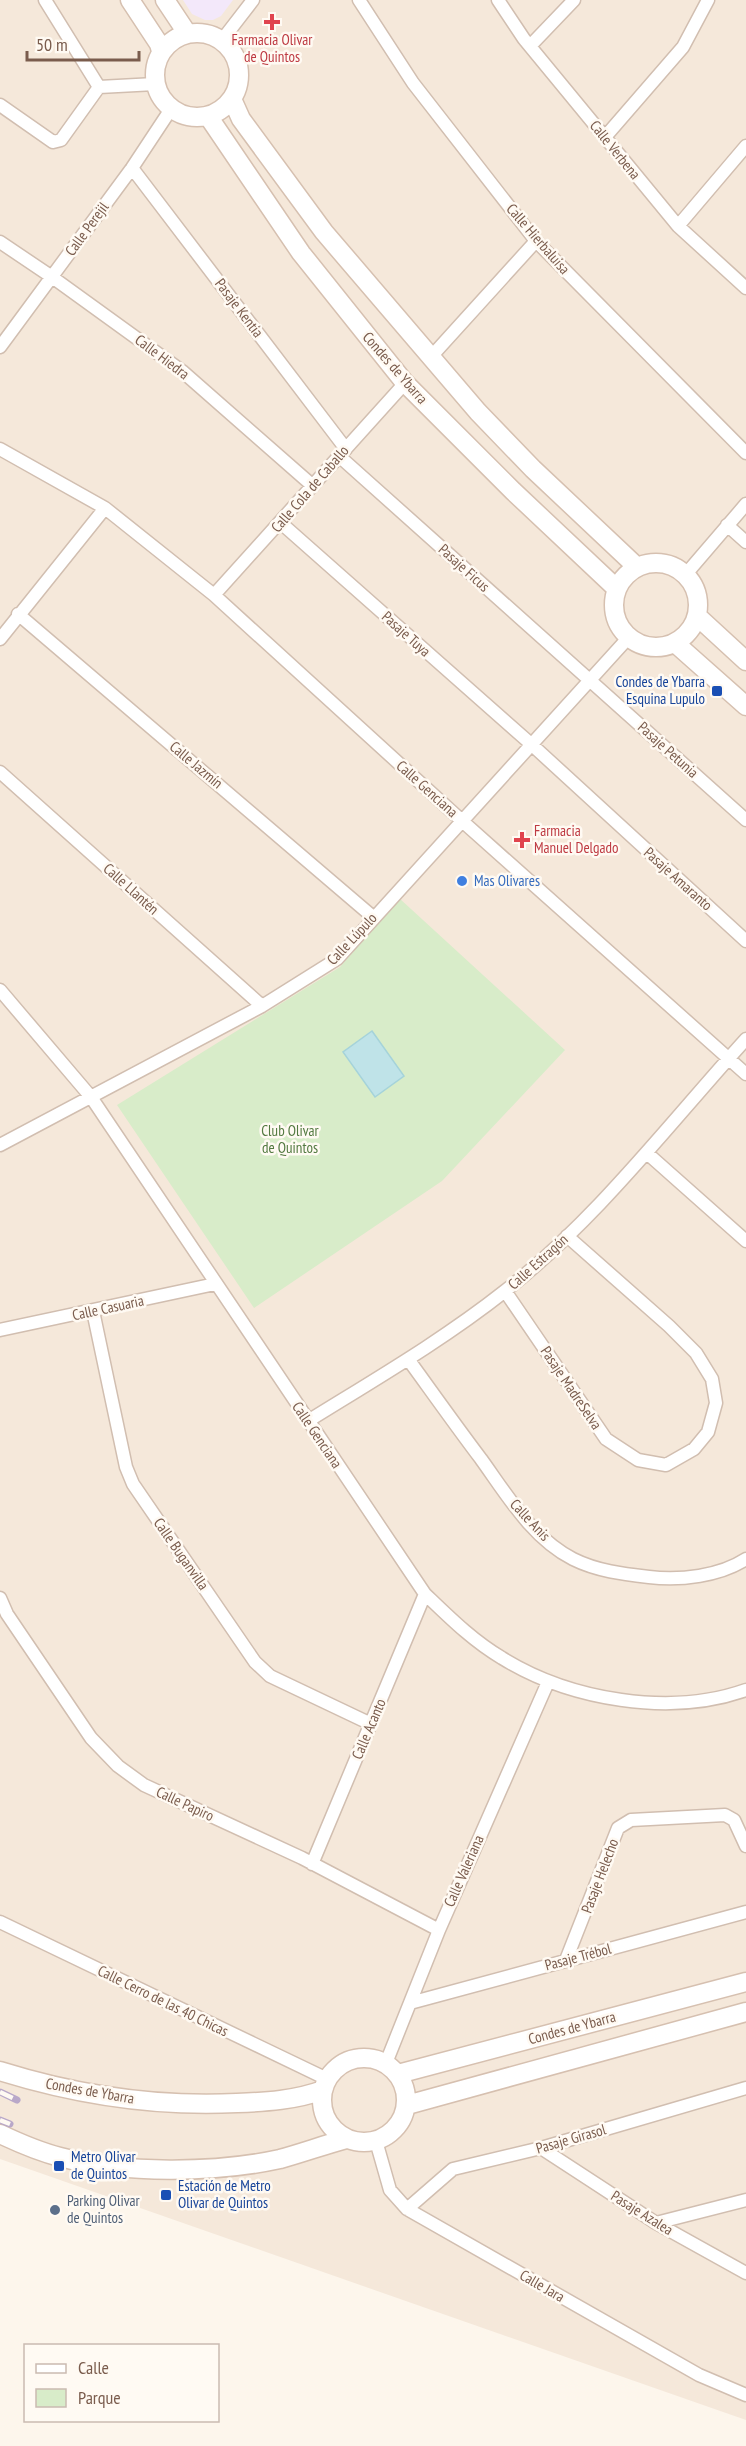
<svg xmlns="http://www.w3.org/2000/svg" width="746" height="2446" viewBox="0 0 746 2446" font-family="'PT Sans Narrow',sans-serif">
	<style>
		.residential { fill: #f5e8da }
		.education { fill: #f3e8fa }
		.green { fill: #d8ecc9 }
		.water { fill: #bfe3e8; stroke: #a5d3da; stroke-width: 1.5 }
		.lines { fill: none; stroke-linecap: round; stroke-linejoin: round }
		.street-casing { stroke: #d1beb0; stroke-width: 15 }
		.secondary-casing { stroke: #d6c0b0; stroke-width: 21 }
		.street { stroke: #fff; stroke-width: 12 }
		.secondary { stroke: #fff; stroke-width: 18 }
		.rail-casing { stroke: #b9a8c9; stroke-width: 7 }
		.rail { stroke: #fffaf3; stroke-width: 4.5; stroke-dasharray: 14; stroke-linecap: butt }
		.health-dot { fill: #e0444e; stroke: #fffaf3; stroke-width: 2 }
		.transit-dot { fill: #1a4fb4; stroke: #fffaf3; stroke-width: 2 }
		.shop-dot { fill: #3f7fe0; stroke: #fffaf3; stroke-width: 2 }
		.service-dot { fill: #5c6f8a; stroke: #fffaf3; stroke-width: 2 }
		.labels { text-anchor: middle; stroke-width: 5; stroke-linejoin: round; paint-order: stroke }
		.health-label { font-size: 15px; fill: #be3a42; stroke: #fffaf3 }
		.street-label { font-size: 15px; fill: #7a5c4d; stroke: #fffaf3 }
		.transit-label { font-size: 15px; fill: #164399; stroke: #fffaf3; text-anchor: start }
		.shop-label { font-size: 15px; fill: #366cbe; stroke: #fffaf3; text-anchor: start }
		.park-label { font-size: 15px; fill: #537a41; stroke: #fffaf3 }
		.service-label { font-size: 15px; fill: #4e5e75; stroke: #fffaf3; text-anchor: start }
	</style>
	<rect width="100%" height="100%" fill="#fdf6ec"/>
	<!-- residential -->
	<path class="residential" d="M0 0H746V2420L0 2159Z"/>
	<!-- education -->
	<path class="education" d="M183 0H233L221 16 213 20H205L192 14Z"/>
	<!-- green -->
	<path class="green" d="M399 898 565 1050 442 1181 254 1308 117 1105 340 967Z"/>
	<!-- water -->
	<path class="water" d="M372 1031 404 1076 375 1097 343 1052Z"/>
	<g class="lines">
		<defs>
			<path id="street" d="M45 0 99 87
				M359 0 413 83 536 241 746 453
				M498 0 524 39 678 226 746 288
				M226 44V35L253 0
				M530 46 574 0
				M99 87 155 84
				M0 105 53 142 61 140 99 87
				M605 137 683 47 708 0
				M132 168 346 449
				M678 226 746 146
				M0 242 52 277 182 371 313 486
				M0 347 132 168 171 109
				M430 358 536 241
				M0 449 105 508 0 639
				M339 456 746 820
				M105 508 214 595 461 820 746 1074
				M281 523 531 744 746 941
				M727 525 746 542
				M686 574 746 504
				M214 595 405 383
				M18 614 373 917
				M0 772 262 1006
				M0 990 91 1097 425 1594C449 1617 473 1641 502 1658 570 1700 670 1717 746 1690
				M0 1145 262 1006 337 959 629 637
				M648 1154 746 1241
				M505 1291 606 1439 638 1460 666 1465 694 1449 708 1432 716 1403 712 1379 696 1353 669 1326 567 1236
				M93 1311 126 1467 133 1484 255 1662 270 1676 371 1724
				M0 1330 215 1284
				M408 1359C432 1392 456 1426 481 1459 507 1495 532 1538 573 1559 597 1571 623 1574 649 1577 680 1581 720 1576 746 1559
				M308 1421C374 1380 443 1340 505 1291 597 1219 668 1125 746 1039
				M0 1598 7 1614 91 1738 118 1766 144 1785 302 1858 439 1930
				M312 1864 425 1594
				M0 1922 327 2079
				M566 1960 618 1828 631 1820 725 1815 734 1820 746 1846
				M410 2003 746 1912
				M386 2063 439 1930 548 1682
				M376 2141 390 2190 407 2209 699 2375 746 2395
				M541 2148 656 2223 746 2273
				M407 2209 453 2169 541 2148 746 2088
				M656 2223 746 2200"/>
			<path id="secondary" d="M130 0 159 44 161 51
				M165 0 187 33
				M155 75a42 42 0 1 1 84 0a42 42 0 1 1-84 0Z
				M232 99 241 119 324 232 478 412 533 469 637 567
				M208 116 301 253 405 383 513 491 617 589
				M614 605a42 42 0 1 1 84 0a42 42 0 1 1-84 0Z
				M697 616 746 661
				M675 643 746 706
				M322 2100a42 42 0 1 1 84 0a42 42 0 1 1-84 0Z
				M0 2071C77 2095 157 2107 237 2103 266 2102 296 2100 323 2090
				M398 2074 746 1982
				M407 2105 746 2012
				M0 2134C19 2143 40 2152 60 2157 124 2174 216 2173 280 2159 302 2153 324 2145 346 2139"/>
		</defs>
		<!-- street casing -->
		<use href="#street" class="street-casing"/>
		<!-- secondary casing -->
		<use href="#secondary" class="secondary-casing"/>
		<!-- street -->
		<use href="#street" class="street"/>
		<!-- secondary -->
		<use href="#secondary" class="secondary"/>
		<defs>
			<path id="rail" d="M0 2092 17 2100
				M0 2120 10 2124"/>
		</defs>
		<!-- rail casing -->
		<use href="#rail" class="rail-casing"/>
		<!-- rail -->
		<use href="#rail" class="rail"/>
	</g>
	<!-- markers -->
	<g class="health-dot">
		<path d="M269 13h6v6h6v6h-6v6h-6v-6h-6v-6h6z"/>
		<path d="M519 831h6v6h6v6h-6v6h-6v-6h-6v-6h6z"/>
	</g>
	<g class="transit-dot">
		<rect x="711" y="685" width="12" height="12" rx="3"/>
		<rect x="53" y="2160" width="12" height="12" rx="3"/>
		<rect x="160" y="2189" width="12" height="12" rx="3"/>
	</g>
	<circle class="shop-dot" cx="462" cy="881" r="6"/>
	<circle class="service-dot" cx="55" cy="2210" r="6"/>
	<g class="labels">
		<!-- health labels -->
		<g class="health-label">
			<text x="272" y="45">Farmacia Olivar<tspan x="272" dy="17">de Quintos</tspan></text>
			<text x="534" y="836" text-anchor="start">Farmacia<tspan x="534" dy="17">Manuel Delgado</tspan></text>
		</g>
		<!-- street labels -->
		<g class="street-label">
			<text transform="translate(615 150) rotate(51)" y="5">Calle Verbena</text>
			<text transform="translate(87 229) rotate(-54)" y="5">Calle Perejil</text>
			<text transform="translate(538 239) rotate(49)" y="5">Calle Hierbaluisa</text>
			<text transform="translate(239 308) rotate(53)" y="5">Pasaje Kentia</text>
			<text transform="translate(162 357) rotate(37)" y="5">Calle Hiedra</text>
			<text transform="translate(395 368) rotate(49)" y="5">Condes de Ybarra</text>
			<text transform="translate(310 489) rotate(-49)" y="5">Calle Cola de Caballo</text>
			<text transform="translate(464 568) rotate(42)" y="5">Pasaje Ficus</text>
			<text transform="translate(406 634) rotate(42)" y="5">Pasaje Tuya</text>
			<text transform="translate(668 750) rotate(42)" y="5">Pasaje Petunia</text>
			<text transform="translate(196 765) rotate(40)" y="5">Calle Jazmín</text>
			<text transform="translate(427 789) rotate(42)" y="5">Calle Genciana</text>
			<text transform="translate(678 879) rotate(42)" y="5">Pasaje Amaranto</text>
			<text transform="translate(131 889) rotate(42)" y="5">Calle Llantén</text>
			<text transform="translate(352 939) rotate(-47)" y="5">Calle Lúpulo</text>
			<text transform="translate(538 1262) rotate(-42)" y="5">Calle Estragón</text>
			<text transform="translate(108 1308) rotate(-12)" y="5">Calle Casuaria</text>
			<text transform="translate(571 1388) rotate(56)" y="5">Pasaje MadreSelva</text>
			<text transform="translate(317 1435) rotate(56)" y="5">Calle Genciana</text>
			<text transform="translate(530 1520) rotate(47)" y="5">Calle Anis</text>
			<text transform="translate(181 1554) rotate(55)" y="5">Calle Buganvilla</text>
			<text transform="translate(369 1729) rotate(-67)" y="5">Calle Acanto</text>
			<text transform="translate(185 1804) rotate(25)" y="5">Calle Papiro</text>
			<text transform="translate(464 1871) rotate(-66)" y="5">Calle Valeriana</text>
			<text transform="translate(600 1876) rotate(-69)" y="5">Pasaje Helecho</text>
			<text transform="translate(578 1957) rotate(-15)" y="5">Pasaje Trébol</text>
			<text transform="translate(163 2001) rotate(26)" y="5">Calle Cerro de las 40 Chicas</text>
			<text transform="translate(572 2028) rotate(-15)" y="5">Condes de Ybarra</text>
			<text transform="translate(90 2091) rotate(10)" y="5">Condes de Ybarra</text>
			<text transform="translate(571 2139) rotate(-16)" y="5">Pasaje Girasol</text>
			<text transform="translate(642 2213) rotate(32)" y="5">Pasaje Azalea</text>
			<text transform="translate(542 2286) rotate(30)" y="5">Calle Jara</text>
		</g>
		<!-- transit labels -->
		<g class="transit-label">
			<text x="705" y="687" text-anchor="end">Condes de Ybarra<tspan x="705" dy="17">Esquina Lupulo</tspan></text>
			<text x="71" y="2162">Metro Olivar<tspan x="71" dy="17">de Quintos</tspan></text>
			<text x="178" y="2191">Estación de Metro<tspan x="178" dy="17">Olivar de Quintos</tspan></text>
		</g>
		<!-- shop labels -->
		<g class="shop-label">
			<text x="474" y="886">Mas Olivares</text>
		</g>
		<!-- park labels -->
		<g class="park-label">
			<text x="290" y="1136">Club Olivar<tspan x="290" dy="17">de Quintos</tspan></text>
		</g>
		<!-- service labels -->
		<g class="service-label">
			<text x="67" y="2206">Parking Olivar<tspan x="67" dy="17">de Quintos</tspan></text>
		</g>
	</g>
	<!-- legend -->
	<rect x="24" y="2344" width="195" height="78" fill="#fffaf3" stroke="#cabbb1" stroke-width="1.5"/>
	<rect x="36" y="2364" width="30" height="9" fill="#ffffff" stroke="#cabbb1" stroke-width="1.5"/>
	<text x="78" y="2374" font-size="18" fill="#7a5c4d">Calle</text>
	<rect x="36" y="2389" width="30" height="18" fill="#d8ecc9" stroke="#cabbb1" stroke-width="1.5"/>
	<text x="78" y="2404" font-size="18" fill="#7a5c4d">Parque</text>
	<!-- scale -->
	<path d="M27 51v9h112v-9" fill="none" stroke="#7a5c4d" stroke-width="3"/>
	<text x="36" y="51" font-size="18" fill="#7a5c4d" stroke="#fffaf3" stroke-width="4.5" paint-order="stroke">50 m</text>
</svg>
